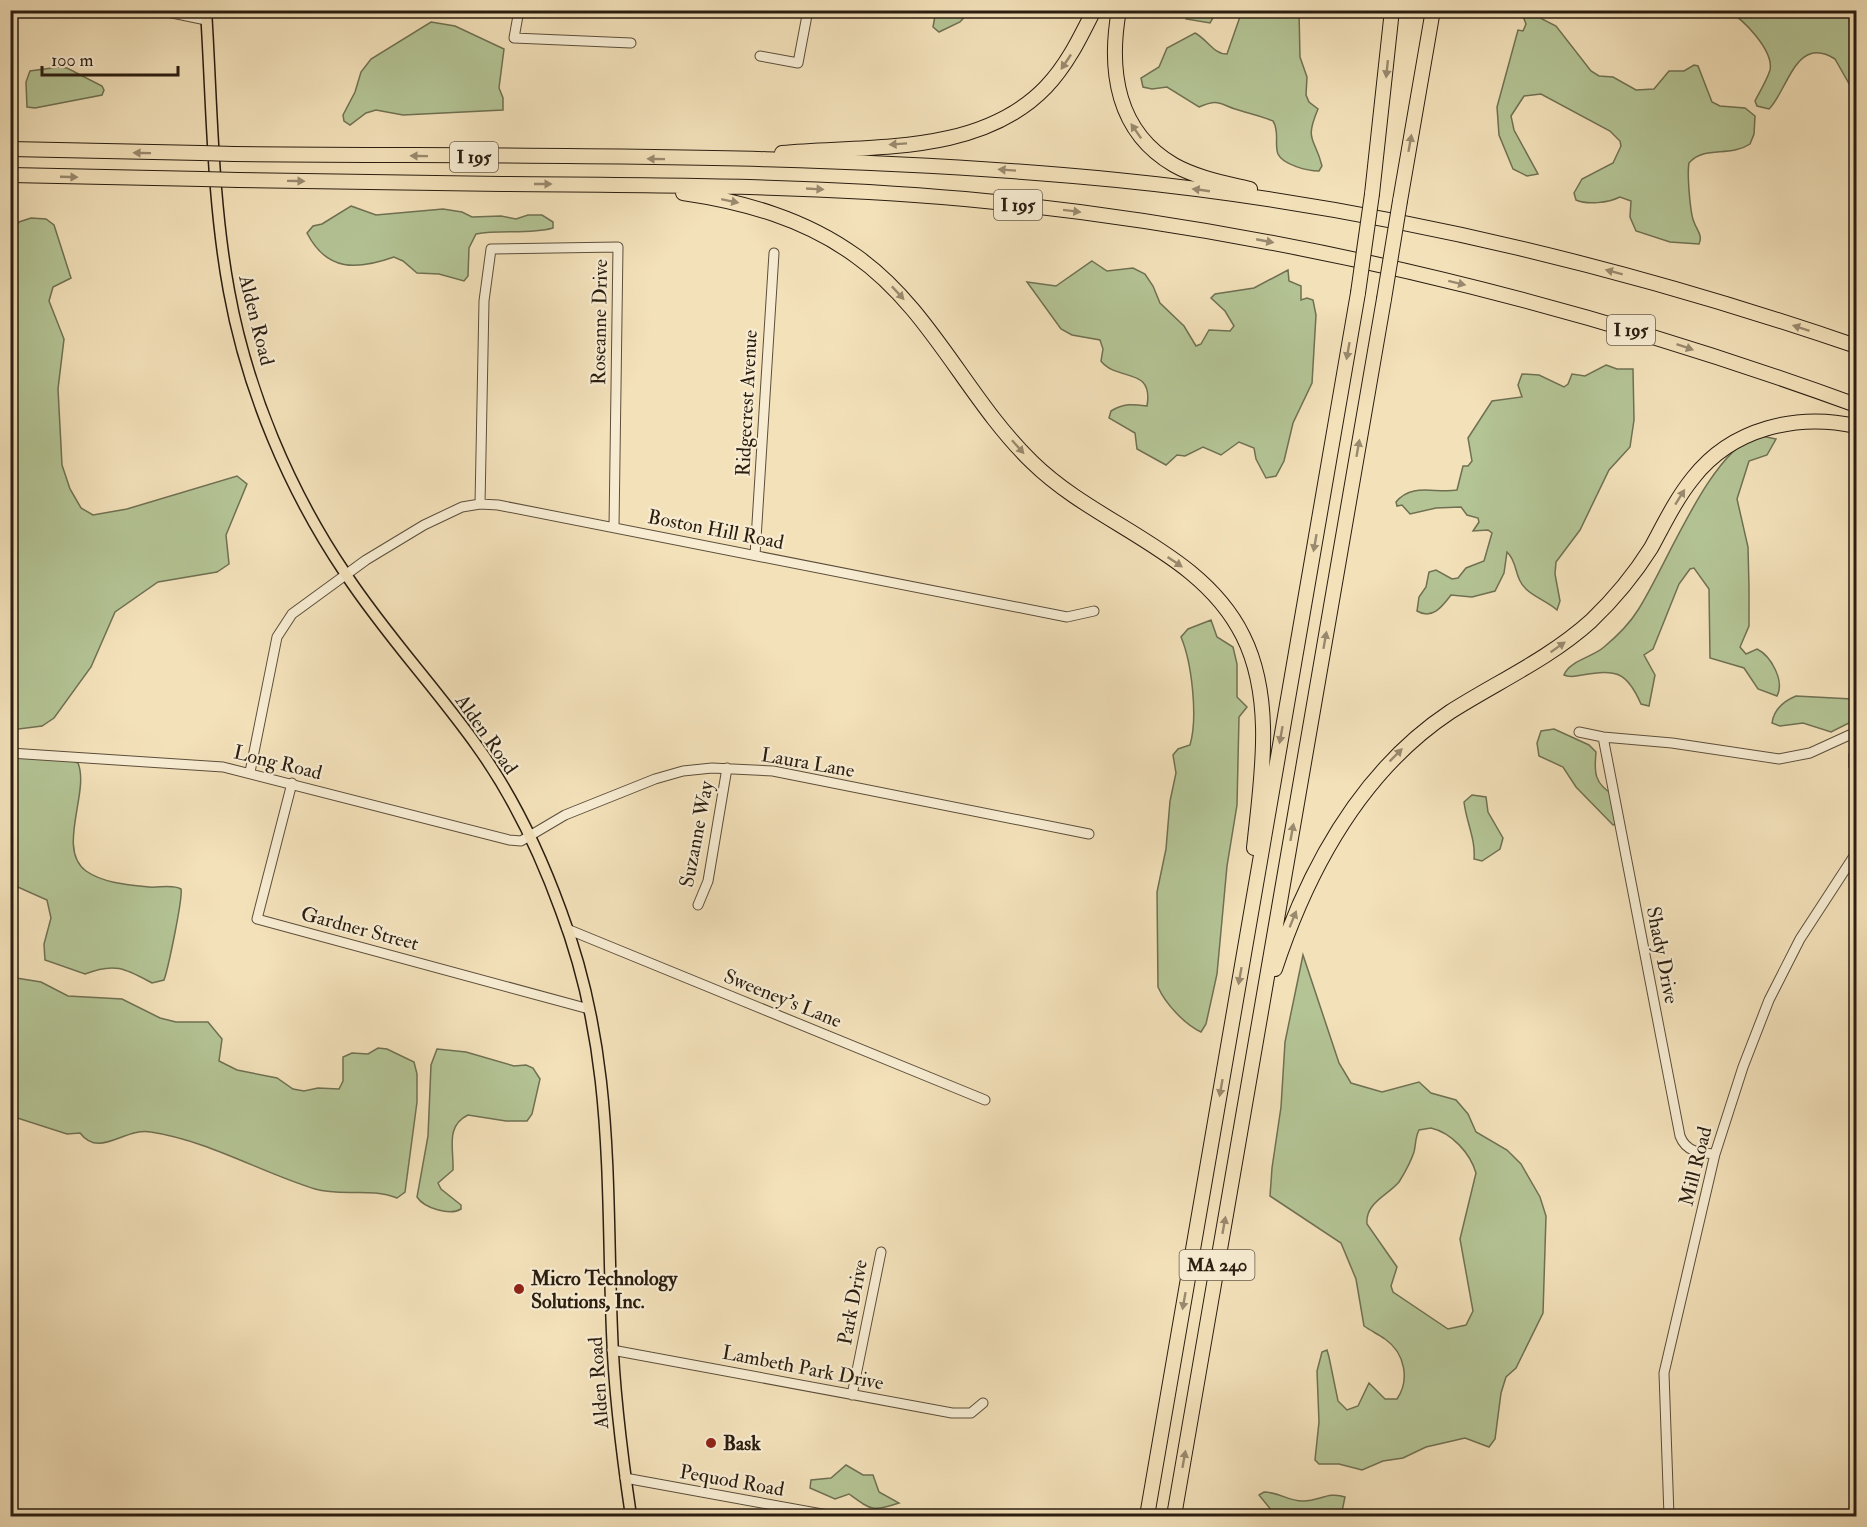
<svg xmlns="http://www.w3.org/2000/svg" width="1867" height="1527" viewBox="0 0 1867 1527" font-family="'IM FELL Double Pica',serif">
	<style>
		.green { fill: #b4c495; stroke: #6f7052; stroke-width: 1.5; fill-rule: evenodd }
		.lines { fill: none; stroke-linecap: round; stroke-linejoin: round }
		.minor-casing { stroke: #5c4e3a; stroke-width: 11 }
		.major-casing { stroke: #2a1d10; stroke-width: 13 }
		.highway-casing { stroke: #2a1d10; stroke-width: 16 }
		.minor { stroke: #f7ecd2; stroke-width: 9 }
		.major { stroke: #f3e1ba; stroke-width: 10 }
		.highway { stroke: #f3e1ba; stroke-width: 14 }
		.highway-bridge-casing { stroke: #2a1d10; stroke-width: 16; stroke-linecap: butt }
		.highway-bridge { stroke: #f3e1ba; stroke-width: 14 }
		.oneway { fill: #99896e }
		.poi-dot { fill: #8f2418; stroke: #f7ecd2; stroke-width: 2 }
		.labels { text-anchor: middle; stroke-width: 4.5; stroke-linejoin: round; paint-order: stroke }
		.shield { fill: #f7ecd2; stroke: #685b4a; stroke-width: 1.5 }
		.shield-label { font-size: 18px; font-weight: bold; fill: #2a1d10 }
		.street-label { font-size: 20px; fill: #2a1d10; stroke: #f7ecd2 }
		.poi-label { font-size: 20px; font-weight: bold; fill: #2a1d10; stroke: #f7ecd2; text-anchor: start }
	</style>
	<rect width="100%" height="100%" fill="#f3e1ba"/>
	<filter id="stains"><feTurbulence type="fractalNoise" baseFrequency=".00333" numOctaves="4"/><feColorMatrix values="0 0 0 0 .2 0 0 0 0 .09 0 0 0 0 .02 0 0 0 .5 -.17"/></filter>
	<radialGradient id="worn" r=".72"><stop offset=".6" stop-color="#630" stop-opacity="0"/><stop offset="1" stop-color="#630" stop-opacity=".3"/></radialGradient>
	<!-- green -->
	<path class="green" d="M936 10H970V11L960 22 939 32 933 27Z
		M1187 10H1217V11L1210 23 1186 19Z
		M1242 11H1299L1300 57 1307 77 1306 95 1309 102 1318 109C1304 142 1315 137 1322 166L1319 171C1308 171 1283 165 1278 154 1274 144 1280 132 1273 121 1261 116 1247 113 1235 109 1218 103 1218 99 1199 107L1167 87 1152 89 1143 87 1141 78 1159 67 1167 48 1195 33C1207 39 1213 54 1227 54Z
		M1521 11H1534L1542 19 1556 26 1591 71 1599 76 1613 77 1636 90 1654 89 1669 71H1684L1694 65 1698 66 1712 102 1720 106 1745 108 1755 116 1754 134 1750 144C1729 158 1705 145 1689 163 1687 172 1690 214 1694 222 1697 231 1703 235 1699 244L1670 242 1636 231 1630 217 1631 201 1620 197C1608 203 1587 205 1576 200L1574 193 1582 179 1613 163 1621 146 1620 141 1610 131 1541 94 1524 96 1511 116 1514 130 1538 174 1527 176 1513 169 1499 135 1497 107 1518 30 1523 31 1526 24Z
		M1727 11H1856V96L1835 59C1796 34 1788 90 1769 109L1757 106 1755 101C1760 91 1767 80 1770 70 1774 51 1743 18 1727 11Z
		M431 22 455 26 504 49 499 88 503 98V110L403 115 376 110 366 113 350 125 344 121 343 115 355 92 361 72 371 59Z
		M59 67 67 68 102 86 104 90 102 95 35 108 27 107 26 82 30 71Z
		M351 206 376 215 443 209 462 212 472 217 501 216 516 219 528 215H542L553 222V228C528 235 501 229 476 234L469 248 468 276 464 281 439 274 417 273 403 261 394 257C357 270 327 272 307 233L313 226 322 224Z
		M31 218 46 219 54 225 71 278 53 287 49 301 64 339 58 389 62 465 70 489 81 508 93 515 127 509 237 476 247 484 226 535 229 564 217 572 158 582 115 612 91 667 54 718 42 726 11 730 10 322 15 304 11 292V235L19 222Z
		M1092 261 1107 271 1133 268 1145 274 1153 286 1160 303 1184 326 1196 346 1201 344 1209 330 1230 331 1234 326 1225 311 1211 298 1215 294 1254 288 1288 270 1289 281 1301 286V300L1307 298 1313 300 1316 315 1312 383 1293 423 1284 461 1276 476 1266 478 1256 459 1254 448 1239 442 1221 455 1203 447 1185 456 1177 455 1166 465 1137 449 1135 433 1109 418 1111 411C1124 403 1132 404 1147 406 1154 366 1117 382 1101 361L1103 349 1100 340 1072 335 1061 329 1027 282 1056 286Z
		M1606 365 1617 369H1633L1634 420 1630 447 1609 470 1580 530 1556 562 1555 574 1560 601 1557 610C1548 602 1534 597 1526 589 1514 578 1518 562 1507 552L1504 573 1495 591 1472 597 1451 595C1442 607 1432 620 1417 611L1419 597 1426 587 1429 572 1436 570 1452 579 1458 578 1466 568 1484 561 1492 533 1488 530 1473 531 1479 522 1478 518 1467 515 1461 507 1436 508 1410 514 1402 505 1397 506 1396 502C1412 482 1436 494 1457 490L1463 466H1468L1472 461 1468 438 1492 401 1522 397 1518 385 1522 374 1539 375 1564 387 1568 384 1572 374 1585 376Z
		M1757 435 1776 439 1767 455 1749 461 1737 499 1748 547 1749 587V626L1740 647 1746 654 1757 649C1771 656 1785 681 1777 696L1758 689 1744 668 1710 658 1709 589 1694 568 1690 569 1679 584 1653 649 1644 655 1655 675 1649 706 1641 704C1627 672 1617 669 1582 675 1575 676 1570 678 1564 675 1569 661 1593 657 1604 647 1616 637 1630 623 1638 610 1667 565 1708 454 1757 435Z
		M1211 620 1217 637 1233 647 1237 664V697L1247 707 1239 717 1237 805 1227 866 1217 974 1206 1024 1201 1032C1184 1024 1165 1003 1158 987L1157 892 1166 849 1170 801 1176 773 1173 755 1178 749 1190 745C1198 718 1192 663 1181 637L1188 629Z
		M1796 696 1852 699 1855 703 1853 721 1831 732 1803 723 1780 726 1772 723C1774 709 1784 701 1796 696Z
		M1554 729 1589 745 1596 752C1594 772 1594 784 1614 795L1618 824 1613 825 1576 787 1563 767 1539 756 1537 743 1541 731Z
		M1849 754H1856V779L1849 767Z
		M11 756 68 759 78 763C90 792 56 849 86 871 103 883 128 885 149 887 159 888 172 884 181 889 183 898 168 969 164 980L152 983C126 969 115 962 85 974L45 960 44 944 51 918 47 900 11 884Z
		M1472 795 1486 797 1488 812 1503 838 1500 849 1482 861 1474 859C1476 840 1466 821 1464 802Z
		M1303 955 1339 1063 1351 1083 1382 1092 1419 1082 1431 1093 1456 1100 1468 1114 1476 1132 1507 1150 1521 1164 1540 1197 1546 1216 1543 1313 1516 1368 1506 1377 1501 1393 1495 1439 1489 1447 1465 1438 1426 1447 1403 1458 1383 1461 1362 1470 1339 1464H1319L1315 1460 1319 1422 1317 1371 1322 1352 1327 1350 1329 1357 1338 1401 1347 1410 1358 1406 1369 1383 1385 1399H1397C1410 1380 1405 1353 1385 1339 1378 1334 1371 1331 1364 1326L1356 1279 1341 1243 1270 1196 1272 1168 1281 1107 1285 1042ZM1431 1128C1452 1133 1470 1153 1476 1173L1460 1239 1473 1311 1466 1325 1448 1329 1393 1292 1391 1286 1397 1267 1367 1224C1365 1203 1387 1196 1399 1182 1404 1174 1411 1161 1414 1152 1416 1144 1415 1138 1419 1130Z
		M10 977 41 982 68 996 122 999 160 1018 176 1022H208L222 1039 219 1061 237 1070 277 1078 293 1089 304 1091 318 1088 339 1089 343 1081V1057L352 1053 368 1054 378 1048 387 1049 414 1062 417 1074V1102L405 1192 397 1198C370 1187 343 1197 315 1189 260 1172 209 1141 151 1132 124 1127 100 1159 80 1133L67 1134 11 1116Z
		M437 1049 466 1052 514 1066 526 1065 533 1068 540 1079 532 1114 527 1121H506L468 1115C445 1126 454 1149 453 1170L438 1183 441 1189 461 1205V1209C450 1216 424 1208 417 1197L428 1136 431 1065Z
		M846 1465 863 1475H873L879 1492 899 1503C872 1512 871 1510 849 1494L835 1499 810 1488 811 1480 831 1478Z
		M1264 1492C1278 1492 1289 1501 1302 1501 1318 1502 1328 1491 1345 1497L1341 1516H1276L1259 1495Z"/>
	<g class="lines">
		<defs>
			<path id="minor" d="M158 10 206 20
				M519 10 514 38 631 43
				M760 56 798 63 808 10
				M480 504 484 301 491 249 618 247 614 527
				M755 555 774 253
				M1579 732 1603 737 1672 743 1779 759 1810 753 1856 732
				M1603 737 1680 1136C1686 1152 1700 1153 1715 1154
				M10 753 223 767 509 840 521 841 565 815 655 779 683 771 712 768 773 771 1089 834
				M250 772 277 637 292 614 366 560 424 525 462 507 480 504 498 505 1067 617 1094 611
				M292 783 257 919 589 1009
				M698 905 708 881 727 768
				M567 929 985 1100
				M612 1350 952 1413H971L983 1403
				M852 1395 881 1252
				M625 1478 833 1516
				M1669 1516 1664 1373 1715 1154 1743 1067 1769 1000 1800 939 1856 853"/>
			<path id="major" d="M206 10C212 104 212 199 229 291 247 390 289 490 345 573 385 634 435 687 477 746 513 796 540 853 561 911 615 1054 606 1184 612 1332 614 1394 622 1455 631 1516"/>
			<path id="highway" d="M1119 10C1108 71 1117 132 1174 165 1197 178 1225 183 1250 189
				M10 149 201 153
				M782 153C869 145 980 156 1046 87 1067 65 1080 38 1094 10
				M234 154C528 157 824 151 1117 180 1369 205 1617 264 1856 346
				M10 175 202 179
				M238 180C326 181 414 183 502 184 657 185 811 185 965 199 1270 228 1568 300 1856 405
				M683 193C745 202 805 219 856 256 931 309 967 399 1032 462 1097 526 1201 551 1243 636 1275 700 1261 780 1254 848
				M1372 194 1392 10
				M1400 201 1433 10
				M1275 969C1308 869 1360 772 1450 712 1497 682 1549 659 1591 621 1614 599 1634 575 1651 548 1664 524 1676 499 1693 478 1732 428 1797 413 1856 426
				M1147 1516 1358 293
				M1174 1516 1384 299"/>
		</defs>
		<!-- minor casing -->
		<use href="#minor" class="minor-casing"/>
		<!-- major casing -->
		<use href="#major" class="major-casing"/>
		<!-- highway casing -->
		<use href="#highway" class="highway-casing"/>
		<!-- minor -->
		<use href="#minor" class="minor"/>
		<!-- major -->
		<use href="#major" class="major"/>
		<!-- highway -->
		<use href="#highway" class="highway"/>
		<defs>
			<path id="highway-bridge" d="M201 153 234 154
				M202 179 238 180
				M1358 293 1372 194
				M1384 299 1400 201"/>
		</defs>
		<!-- highway-bridge casing -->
		<use href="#highway-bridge" class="highway-bridge-casing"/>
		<!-- highway-bridge -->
		<use href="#highway-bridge" class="highway-bridge"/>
	</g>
	<!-- one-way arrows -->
	<defs><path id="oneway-solid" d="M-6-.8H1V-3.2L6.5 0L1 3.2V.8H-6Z" transform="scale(1.5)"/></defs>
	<g class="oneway">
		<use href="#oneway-solid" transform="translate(1066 62) rotate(124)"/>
		<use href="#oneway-solid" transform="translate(1387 69) rotate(96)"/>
		<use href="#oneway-solid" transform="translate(1136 131) rotate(-125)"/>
		<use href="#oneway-solid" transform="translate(1410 143) rotate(-80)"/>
		<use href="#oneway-solid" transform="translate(898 144) rotate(176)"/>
		<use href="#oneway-solid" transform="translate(142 153) rotate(-179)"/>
		<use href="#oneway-solid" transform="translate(419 156) rotate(-179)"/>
		<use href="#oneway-solid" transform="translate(656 159) rotate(-179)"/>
		<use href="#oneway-solid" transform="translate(1007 170) rotate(-176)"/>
		<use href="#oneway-solid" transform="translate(69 177) rotate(2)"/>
		<use href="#oneway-solid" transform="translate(296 181) rotate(1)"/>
		<use href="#oneway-solid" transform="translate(543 184)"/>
		<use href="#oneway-solid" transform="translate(815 189) rotate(3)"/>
		<use href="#oneway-solid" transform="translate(1201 190) rotate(-172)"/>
		<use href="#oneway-solid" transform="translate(730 201) rotate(12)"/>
		<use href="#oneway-solid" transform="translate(1072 211) rotate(7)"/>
		<use href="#oneway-solid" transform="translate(1265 241) rotate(11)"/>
		<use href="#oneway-solid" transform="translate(1614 272) rotate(-165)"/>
		<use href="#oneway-solid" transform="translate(1457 283) rotate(14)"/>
		<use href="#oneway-solid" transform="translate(898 293) rotate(47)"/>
		<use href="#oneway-solid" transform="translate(1801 328) rotate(-162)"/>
		<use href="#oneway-solid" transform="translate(1685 347) rotate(19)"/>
		<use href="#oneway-solid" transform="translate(1348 351) rotate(100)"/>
		<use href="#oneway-solid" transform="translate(1018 447) rotate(48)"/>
		<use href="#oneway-solid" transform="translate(1358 448) rotate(-80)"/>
		<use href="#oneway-solid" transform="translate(1680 497) rotate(-58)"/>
		<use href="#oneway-solid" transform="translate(1315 543) rotate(100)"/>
		<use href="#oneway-solid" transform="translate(1175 562) rotate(34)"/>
		<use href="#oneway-solid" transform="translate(1325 640) rotate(-80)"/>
		<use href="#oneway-solid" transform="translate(1558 647) rotate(-35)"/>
		<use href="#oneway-solid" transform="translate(1281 735) rotate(100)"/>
		<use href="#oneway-solid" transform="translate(1396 755) rotate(-45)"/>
		<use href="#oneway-solid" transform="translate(1292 832) rotate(-80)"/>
		<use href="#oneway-solid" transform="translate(1293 919) rotate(-68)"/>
		<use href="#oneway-solid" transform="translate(1240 976) rotate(100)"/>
		<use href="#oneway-solid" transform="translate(1221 1088) rotate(100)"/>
		<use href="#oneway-solid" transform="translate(1224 1225) rotate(-80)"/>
		<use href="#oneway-solid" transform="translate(1184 1301) rotate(100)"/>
		<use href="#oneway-solid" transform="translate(1184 1459) rotate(-80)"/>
	</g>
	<!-- markers -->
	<g class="poi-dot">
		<circle cx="519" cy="1289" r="6"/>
		<circle cx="711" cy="1443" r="6"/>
	</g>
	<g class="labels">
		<!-- shield labels -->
		<g class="shield">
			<rect x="450" y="142" width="48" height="30" rx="4.5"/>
			<rect x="994" y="190" width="48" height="30" rx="4.5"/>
			<rect x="1607" y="315" width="48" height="30" rx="4.5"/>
			<rect x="1179.5" y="1250" width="75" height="30" rx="4.5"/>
		</g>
		<g class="shield-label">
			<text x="474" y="163">I 195</text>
			<text x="1018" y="211">I 195</text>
			<text x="1631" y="336">I 195</text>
			<text x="1217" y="1271">MA 240</text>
		</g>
		<!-- street labels -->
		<g class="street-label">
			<text transform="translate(257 320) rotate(76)" y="7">Alden Road</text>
			<text transform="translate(599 322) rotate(-89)" y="7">Roseanne Drive</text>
			<text transform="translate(746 403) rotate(-87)" y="7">Ridgecrest Avenue</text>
			<text transform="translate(716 529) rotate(11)" y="7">Boston Hill Road</text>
			<text transform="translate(487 734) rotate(55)" y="7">Alden Road</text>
			<text transform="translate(278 762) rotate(14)" y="7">Long Road</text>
			<text transform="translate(808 762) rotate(10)" y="7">Laura Lane</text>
			<text transform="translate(696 834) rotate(-79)" y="7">Suzanne Way</text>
			<text transform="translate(360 928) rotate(15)" y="7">Gardner Street</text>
			<text transform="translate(1663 955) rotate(79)" y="7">Shady Drive</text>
			<text transform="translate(783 998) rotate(22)" y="7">Sweeney's Lane</text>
			<text transform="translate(1695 1166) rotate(-76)" y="7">Mill Road</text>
			<text transform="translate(852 1302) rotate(-79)" y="7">Park Drive</text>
			<text transform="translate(803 1367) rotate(11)" y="7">Lambeth Park Drive</text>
			<text transform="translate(598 1383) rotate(-94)" y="7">Alden Road</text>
			<text transform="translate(732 1480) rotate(10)" y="7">Pequod Road</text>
		</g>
		<!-- poi labels -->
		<g class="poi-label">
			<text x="531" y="1285">Micro Technology<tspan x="531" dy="23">Solutions, Inc.</tspan></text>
			<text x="723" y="1450">Bask</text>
		</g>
	</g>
	<!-- margin -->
	<rect width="1867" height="1527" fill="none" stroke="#f3e1ba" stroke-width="36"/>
	<rect x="12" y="12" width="1843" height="1503" fill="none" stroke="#2a1d10" stroke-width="3"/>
	<rect x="18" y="18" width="1831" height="1491" fill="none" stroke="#2a1d10" stroke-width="1.5"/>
	<!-- scale -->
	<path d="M42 66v9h136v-9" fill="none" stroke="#2a1d10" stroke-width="3"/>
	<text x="51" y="66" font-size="18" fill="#2a1d10" stroke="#f7ecd2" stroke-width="4.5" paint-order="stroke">100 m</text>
	<rect width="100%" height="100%" filter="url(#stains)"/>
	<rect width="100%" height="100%" fill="url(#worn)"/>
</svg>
